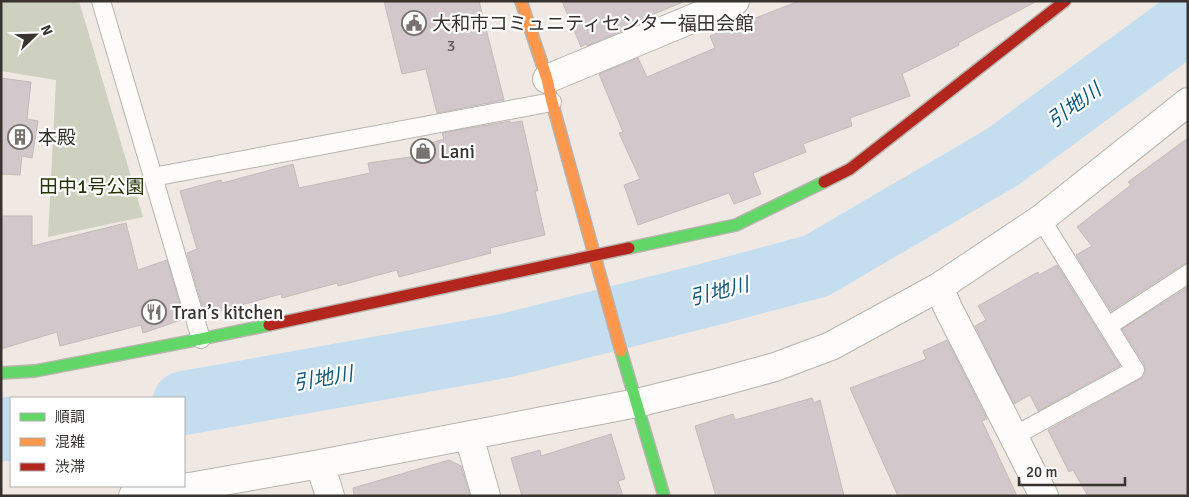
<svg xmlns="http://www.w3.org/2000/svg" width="1189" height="497" viewBox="0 0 1189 497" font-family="Signika,'Noto Sans JP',sans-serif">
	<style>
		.green { fill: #ced0c0 }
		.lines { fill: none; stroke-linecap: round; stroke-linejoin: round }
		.river { stroke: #c4def0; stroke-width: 64 }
		.building { fill: #d2c8cb; stroke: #c1bbba }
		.lane-casing { stroke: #b8b3ae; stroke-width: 20 }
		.street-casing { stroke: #b8b3ae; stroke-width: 30 }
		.fast-casing { stroke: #b8b3ae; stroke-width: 14 }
		.slow-casing { stroke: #b8b3ae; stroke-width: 14 }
		.jam-casing { stroke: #b8b3ae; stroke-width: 14 }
		.lane { stroke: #fdfcfb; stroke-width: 18 }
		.street { stroke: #fdfcfb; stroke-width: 28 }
		.fast { stroke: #63d668; stroke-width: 11 }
		.slow { stroke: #ff974d; stroke-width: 11 }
		.jam { stroke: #b3261e; stroke-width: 11 }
		.labels { text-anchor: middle; stroke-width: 4.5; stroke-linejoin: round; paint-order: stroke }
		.number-label { font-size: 16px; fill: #5e5856 }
		.poi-label { font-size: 19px; fill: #38332f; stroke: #fff; text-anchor: start }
		.park-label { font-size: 19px; fill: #253407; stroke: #fff }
		.water-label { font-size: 20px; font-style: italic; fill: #11587a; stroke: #fff }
	</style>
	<rect width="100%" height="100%" fill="#f0e9e3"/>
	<!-- green -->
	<path class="green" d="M1 1H79L143 217 48 237 56 80 1 71Z"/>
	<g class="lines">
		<!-- river -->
		<path class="river" d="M184 403 504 346 715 293 816 266 1001 158 1188 21
			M1 429H11"/>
	</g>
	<!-- building -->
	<path class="building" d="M384 1H479L504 100 437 113 426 69 402 74Z
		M562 1H682L683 2 632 23V25L625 28 626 29 587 46 586 44 581 47Z
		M799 1H1037L958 43 959 45 902 74 910 96 850 118 852 126 803 144 806 152 753 173 761 194 734 204 729 193 638 225 624 185 640 179 619 133 623 132 599 74 638 58 647 77 715 48 710 36Z
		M1 78 31 82 27 119 38 121 32 158 22 156 20 175 1 174Z
		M510 121V123L522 121 538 191H535L545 235 490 248 491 253 399 277 397 270 338 286 337 283 282 298 281 294 216 312 215 308 204 312 187 253 197 249 180 191 221 180 222 183 293 164 299 188 370 173 368 163 417 156 415 148 444 139 442 133Z
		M1188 138V263L1182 265 1111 311 1076 255 1092 246 1077 227 1131 185 1128 182Z
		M1 216H32V246L126 223 138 270 167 260 184 319 143 333 141 325 60 346 57 332 1 349Z
		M1057 265 1120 366 1038 411 1030 395 1014 404 975 326 986 320 978 306 1038 272 1039 275Z
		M1188 287V496H1088L1073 470 1069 472 1048 430 1140 379 1144 376 1146 370 1144 364 1122 329Z
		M947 340 987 419 982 421 1017 496H898L850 388 926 359 923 351Z
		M812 398 814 403 820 400 844 496H716L695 426 733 414 735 420Z
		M611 434 625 479 618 481 623 496H522L511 458 540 450 541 456Z
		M449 460 461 466 470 496H354L353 488Z"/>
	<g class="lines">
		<defs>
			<path id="lane" d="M101 1 201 339
				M153 177 552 102
				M1108 326 1188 274
				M1014 436 1135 370 1041 219"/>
			<path id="street" d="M547 79 735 1
				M939 287 948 308 1044 496
				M469 436 486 496
				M320 464 330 496
				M133 496 195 486 320 464 637 403 717 383 775 367 831 346 939 287 1041 219 1188 102"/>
			<path id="fast" d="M629 248 736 225 824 182
				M621 351 664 496
				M1 373 35 371 201 339 269 325"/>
			<path id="slow" d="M521 1 547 79 552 102 621 351"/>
			<path id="jam" d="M824 182 850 169 1065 1
				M269 325 629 248"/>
		</defs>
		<!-- lane casing -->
		<use href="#lane" class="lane-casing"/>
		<!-- street casing -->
		<use href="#street" class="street-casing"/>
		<!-- fast casing -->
		<use href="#fast" class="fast-casing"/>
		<!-- slow casing -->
		<use href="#slow" class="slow-casing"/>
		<!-- jam casing -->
		<use href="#jam" class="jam-casing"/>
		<!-- lane -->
		<use href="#lane" class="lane"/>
		<!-- street -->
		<use href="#street" class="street"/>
		<!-- fast -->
		<use href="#fast" class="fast"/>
		<!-- slow -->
		<use href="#slow" class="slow"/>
		<!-- jam -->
		<use href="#jam" class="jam"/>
	</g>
	<!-- icons -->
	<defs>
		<symbol id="civic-ring" viewBox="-11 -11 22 22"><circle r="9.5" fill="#fff" stroke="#78736e" stroke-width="1.5"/><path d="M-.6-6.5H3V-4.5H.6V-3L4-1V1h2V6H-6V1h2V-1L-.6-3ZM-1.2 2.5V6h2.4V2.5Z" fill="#78736e"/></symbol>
		<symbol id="building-ring" viewBox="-11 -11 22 22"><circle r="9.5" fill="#fff" stroke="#78736e" stroke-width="1.5"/><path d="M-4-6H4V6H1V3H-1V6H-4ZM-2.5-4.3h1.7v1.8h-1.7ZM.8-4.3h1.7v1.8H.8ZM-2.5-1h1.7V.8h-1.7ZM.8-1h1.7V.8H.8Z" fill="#78736e"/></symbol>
		<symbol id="shop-ring" viewBox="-11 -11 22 22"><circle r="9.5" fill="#fff" stroke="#78736e" stroke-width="1.5"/><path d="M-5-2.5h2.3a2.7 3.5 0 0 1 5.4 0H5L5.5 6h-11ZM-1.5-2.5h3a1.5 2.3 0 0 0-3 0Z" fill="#78736e"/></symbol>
		<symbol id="restaurant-ring" viewBox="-11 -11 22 22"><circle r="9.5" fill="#fff" stroke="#78736e" stroke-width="1.5"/><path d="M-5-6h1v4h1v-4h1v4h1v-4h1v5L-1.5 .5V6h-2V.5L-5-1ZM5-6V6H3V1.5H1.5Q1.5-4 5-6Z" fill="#78736e"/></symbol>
	</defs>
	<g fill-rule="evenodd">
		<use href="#civic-ring" x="400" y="9" width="28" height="28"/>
		<use href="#building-ring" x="6" y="123" width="28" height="28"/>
		<use href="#shop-ring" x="409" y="137" width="28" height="28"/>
		<use href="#restaurant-ring" x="140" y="298" width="28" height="28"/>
	</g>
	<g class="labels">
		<!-- number labels -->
		<g class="number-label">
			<text x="451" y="51">3</text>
		</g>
		<!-- poi labels -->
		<g class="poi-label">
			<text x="432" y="30">大和市コミュニティセンター福田会館</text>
			<text x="38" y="144">本殿</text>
			<text x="440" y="158">Lani</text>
			<text x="172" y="319">Tran’s kitchen</text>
		</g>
		<!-- park labels -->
		<g class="park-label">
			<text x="92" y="193">田中1号公園</text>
		</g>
		<!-- water labels -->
		<g class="water-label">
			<text transform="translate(1074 105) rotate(-36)" y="7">引地川</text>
			<text transform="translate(719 291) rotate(-14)" y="7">引地川</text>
			<text transform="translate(323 378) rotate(-10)" y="7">引地川</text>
		</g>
	</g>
	<!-- border -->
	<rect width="1189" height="497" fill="none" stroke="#38332f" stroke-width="5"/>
	<!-- legend -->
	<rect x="10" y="397" width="175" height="90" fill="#ffffff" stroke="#afadac"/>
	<rect x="20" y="413" width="25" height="8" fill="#63d668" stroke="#afadac"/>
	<text x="55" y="422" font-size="15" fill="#38332f">順調</text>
	<rect x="20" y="438" width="25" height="8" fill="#ff974d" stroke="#afadac"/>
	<text x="55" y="447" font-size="15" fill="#38332f">混雑</text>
	<rect x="20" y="463" width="25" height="8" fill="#b3261e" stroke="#afadac"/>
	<text x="55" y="472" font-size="15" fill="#38332f">渋滞</text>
	<!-- north arrow -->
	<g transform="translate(35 35) rotate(67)" stroke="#ffffff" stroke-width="4" paint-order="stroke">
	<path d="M0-4L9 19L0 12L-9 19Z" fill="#38332f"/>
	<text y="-8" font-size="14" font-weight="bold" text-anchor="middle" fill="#38332f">N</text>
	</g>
	<!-- scale -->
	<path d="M1019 477v8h106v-8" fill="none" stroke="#38332f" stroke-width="2.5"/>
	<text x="1026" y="477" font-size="15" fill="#38332f" stroke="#ffffff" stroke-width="4" paint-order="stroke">20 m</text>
</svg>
